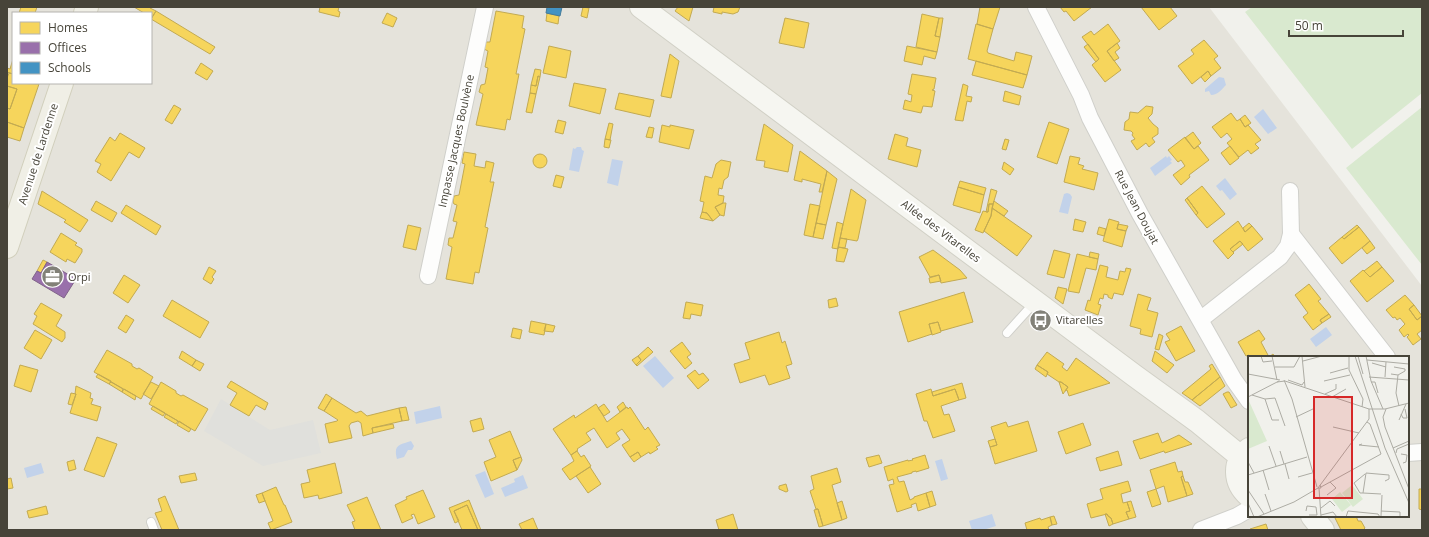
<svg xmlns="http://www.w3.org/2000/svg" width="1429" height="537" viewBox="0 0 1429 537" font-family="'Open Sans',sans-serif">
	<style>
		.residential { fill: #e5e3db; fill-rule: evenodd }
		.green { fill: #d9e9cf }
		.parking { fill: #e0e0dc }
		.water { fill: #c2d2ea }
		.homes { fill: #f6d55c; stroke: #c2aa52 }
		.offices { fill: #9970ab; stroke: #806389 }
		.schools { fill: #4393c3; stroke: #447b9a }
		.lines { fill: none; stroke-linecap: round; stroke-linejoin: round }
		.lane-casing { stroke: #cfcfca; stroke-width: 10 }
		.street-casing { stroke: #cfcfca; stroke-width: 18 }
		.secondary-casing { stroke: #d1d0c6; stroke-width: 24 }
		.primary-casing { stroke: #d1cfbc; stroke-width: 24 }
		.lane { stroke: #fdfdfc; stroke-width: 8 }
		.street { stroke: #fdfdfc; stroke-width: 16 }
		.secondary { stroke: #f6f6f1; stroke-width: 22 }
		.primary { stroke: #f0efe6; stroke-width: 22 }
		.labels { text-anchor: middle; stroke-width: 4; stroke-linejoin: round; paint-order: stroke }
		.street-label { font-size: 11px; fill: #474439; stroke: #fff }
		.poi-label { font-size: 11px; fill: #474439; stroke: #fff; text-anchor: start }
		.inset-road { fill: none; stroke: #adaca4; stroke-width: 1 }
		.view { fill: #d62828; fill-opacity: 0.15; stroke: #d62828; stroke-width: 2 }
		.inset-edge { fill: none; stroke: #474439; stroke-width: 2 }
	</style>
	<rect width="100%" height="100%" fill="#f1f1ec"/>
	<!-- residential -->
	<path class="residential" d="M7 7H1209L1422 286V530H7ZM13 13H151V83H13ZM1249 357H1408V516H1249Z"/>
	<!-- green -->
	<path class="green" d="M1252 7H1422V93L1352 149 1245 12Z
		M1422 107V265L1346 168Z"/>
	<!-- parking -->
	<path class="parking" d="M221 399 270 430 313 420 321 453 263 466 204 431Z"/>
	<!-- water -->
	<path class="water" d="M1219 77 1224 78 1226 85C1222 89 1218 95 1211 95L1209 91 1205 92V89Z
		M1263 109 1277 128 1268 134 1254 117Z
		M577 147H581L582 150 584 151 579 172 569 170 573 148 575 149Z
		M1166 156 1167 158 1169 156 1172 160 1170 161 1172 163 1155 176 1150 168Z
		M612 159 623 161 618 186 607 183Z
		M1225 178 1237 194 1230 200 1222 190 1220 191 1216 186Z
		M1067 193 1070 194 1072 197 1068 214 1059 212 1064 194Z
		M1326 327 1332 335 1316 347 1310 339Z
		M655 356 674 378 663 388 643 366Z
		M440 406 442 418 416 424 414 412Z
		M411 441 414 446 412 450H408L404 457 397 459C393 444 400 445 411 441Z
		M942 459 948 479 941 481 935 461Z
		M41 463 44 473 27 478 24 468Z
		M485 471 494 494 485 498 475 475Z
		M523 475 528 488 505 497 501 488 515 482 514 479Z
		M992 514 996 526 983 530H972L969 521Z"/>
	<!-- homes -->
	<path class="homes" d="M21 7H37L35 13H19Z
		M134 7H151L150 8 156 11 151 19V13H144Z
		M320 7H339L338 11 340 12 339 17 319 12Z
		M583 7 589 8 587 18 581 16Z
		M678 7H693L689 21 675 11Z
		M714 7H740L738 12 733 14 722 12V14L713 12Z
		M980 7H1000L993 29 977 24Z
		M1060 7H1092L1074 21 1066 11 1064 12Z
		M1141 7H1170L1177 16 1159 30Z
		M156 11 215 47 210 54 151 19Z
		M496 11 524 16 522 28 525 29 516 74H519L510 120 507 119 505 130 476 125 483 94 479 92 481 85 485 84 488 68 485 67 488 51 484 49 486 42H490Z
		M387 13 397 18 393 27 382 23Z
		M547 13 559 16 558 24 546 21Z
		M922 14 939 18 935 36 940 37 937 52 916 47Z
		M785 18 809 23 804 48 779 43Z
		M939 18H943L940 37 935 36Z
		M976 24 993 29 987 51 988 53 1014 61 1016 52 1032 56 1027 75 968 59Z
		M1108 24 1120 41 1107 51 1121 70 1105 82 1092 65 1099 59 1082 37 1091 31 1094 35Z
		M1204 40 1218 56 1214 59 1221 68 1211 76 1208 71 1192 84 1178 66 1194 54 1191 50Z
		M1117 43 1120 48 1115 52 1119 58 1114 61 1107 51Z
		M1088 44 1099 59 1096 62 1084 47Z
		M549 46 571 51 566 78 543 73Z
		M907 46 937 52 935 59 924 56 922 65 904 61Z
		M670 54 679 61 671 98 661 96Z
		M13 59V74L7 72V68L10 69Z
		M976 61 1027 75 1023 88 972 75Z
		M201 63 213 71 207 80 195 73Z
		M535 69 541 70 540 77 538 76 536 86 531 85Z
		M1208 71 1211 76 1205 82 1201 77Z
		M9 73 13 74V83L39 84 24 128 7 122V108L10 109 17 89 7 86V78Z
		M912 74 936 78 934 89 932 90 935 91 932 107 923 106 921 113 903 109 905 100 911 102 912 95 908 94Z
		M538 76 540 77 536 94 530 93 531 85 536 86Z
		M574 83 606 89 600 114 569 106Z
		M963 84 968 86 966 96 972 97 971 102 967 101 963 121 955 120Z
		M7 86 17 89 10 109 7 108Z
		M1005 91 1021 96 1019 105 1003 101Z
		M530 93 536 94 532 113 526 112Z
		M619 93 654 100 650 117 615 109Z
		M174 105 181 109 172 124 165 120Z
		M1146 106 1153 107 1152 114 1148 118 1153 124 1158 128V134L1152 138 1155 142 1149 147 1146 143 1137 150 1131 141 1135 139 1132 135 1133 133 1131 131 1124 130 1125 122 1129 119 1130 112 1138 113Z
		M1231 113 1237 121 1240 119 1245 127 1248 125 1261 140 1255 144 1259 148 1251 154 1248 150 1239 157 1227 143 1232 139 1227 133 1221 138 1212 127Z
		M1245 115 1251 123 1245 127 1240 119Z
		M558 120 566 122 563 134 555 132Z
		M7 122 24 128 20 141 7 137Z
		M1049 122 1069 129 1057 164 1037 157Z
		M609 123 613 124 610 140 605 139Z
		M764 124 793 145 788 172 764 167 765 161 756 160Z
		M662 125 670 127V125L694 130 689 149 659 142Z
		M649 127 654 128 652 138 646 137Z
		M1193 132 1201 143 1194 149 1185 138Z
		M120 133 145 148 139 158 129 152 111 181 97 172 101 164 95 161 110 137 115 141Z
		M895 134 908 138 906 146 921 150 917 167 888 159Z
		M1185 137 1194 149 1198 146 1209 160 1189 175 1190 177 1181 185 1173 175 1185 166 1181 160 1178 162 1168 150Z
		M605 139 611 140 609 148 604 147Z
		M1005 139 1009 140 1006 150 1002 149Z
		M1230 146 1239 158 1230 165 1221 153Z
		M800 151 827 171 822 192H819L821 184 802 179V182L794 180Z
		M464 152 476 154 474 166 485 168 486 161 494 163 490 182H494L485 227 488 228 479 273 475 272 473 284 446 279 452 247 448 245 449 238H453L457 222 453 221 457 205 454 204 453 202 454 196 459 195 465 164 462 163Z
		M533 161a7 7 0 1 1 14 0a7 7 0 1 1-14 0Z
		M1070 156 1080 158 1078 164 1084 166 1082 169 1098 173 1094 190 1064 182Z
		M721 160 731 162 728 177 724 180 722 189 719 188 718 195 724 196 723 203 715 207 720 215 713 221 707 213 702 212 704 202 700 201 705 176 712 178 716 164Z
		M1004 162 1014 169 1010 175 1002 169Z
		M827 171 837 179 826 225 816 223Z
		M556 175 564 177 561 188 553 186Z
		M960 181 986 188 984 195 958 187Z
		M1202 186 1225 214 1207 228 1196 215 1198 213 1187 198Z
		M958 187 984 195 980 213 953 205Z
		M851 189 866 200 858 239 857 241 840 238Z
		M991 189 997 191 993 204H989L988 212H986Z
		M42 191 88 220 80 232 64 222 66 220 38 204Z
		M1187 198 1198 213 1196 215 1185 200Z
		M96 201 117 213 112 222 91 210Z
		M994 201 1008 211 1004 216 992 208Z
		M723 203H726L724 216 720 215 715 207Z
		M810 204 820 206 813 237 804 235Z
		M989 204H993L991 216 983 233 975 230 983 211 988 212Z
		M126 205 161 226 156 235 121 213Z
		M992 208 1032 236 1017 256 984 231 991 216Z
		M702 212 707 213 713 221 700 218Z
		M1075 219 1086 222 1083 232 1073 230Z
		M1109 219 1119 222 1117 229 1126 231 1122 247 1103 241Z
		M1238 221 1245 232 1252 226 1263 239 1248 251 1240 241 1230 249 1234 253 1228 259 1213 241Z
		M837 222 843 224 838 249 832 248Z
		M816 223 826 225 823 239 813 237Z
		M1249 223 1252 226 1245 232 1243 228Z
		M1118 224 1128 226 1126 231 1117 229Z
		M408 225 421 228 416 250 403 247Z
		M1357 225 1359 227 1344 239 1342 237Z
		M1099 227 1106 229 1104 236 1097 234Z
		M1359 227 1370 241 1342 264 1329 248 1342 237 1344 239Z
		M61 233 77 243 75 245 82 249V252L75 263 67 259 66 262 50 252Z
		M840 238 847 239 845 248 838 247Z
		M1240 241 1243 244 1233 252 1230 249Z
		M1370 241 1375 248 1367 254 1362 248Z
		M838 247 848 249 844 262 836 261Z
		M933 250 960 270 967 278 941 283 939 275 930 277 919 257Z
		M1054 250 1070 254 1064 278 1047 274Z
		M1090 252 1099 254 1098 259 1089 257Z
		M1077 254 1098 259 1096 270 1086 268 1079 293 1068 291Z
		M43 260 47 262 41 273 37 271Z
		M1377 261 1382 267 1370 277 1364 271Z
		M1100 265 1108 267 1106 277 1118 280 1120 271 1125 272 1126 268 1131 269 1123 295 1114 293 1112 299 1108 297V295L1104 294 1103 299 1100 298 1098 304 1101 305 1098 315 1085 310 1088 300 1090 301Z
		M209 267 216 271 212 277 214 279 211 284 203 279Z
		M1382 267 1394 281 1367 302 1350 281 1363 270 1370 277Z
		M124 275 140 285 128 303 113 293Z
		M939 275 941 281 930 283 929 278Z
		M1309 284 1321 299 1318 301 1329 314 1320 320 1322 323 1313 330 1303 317 1308 313 1295 295Z
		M1058 287 1067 289 1063 304 1055 298Z
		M964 292 973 322 941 331 938 322 929 324 932 334 908 342 899 312Z
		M1138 294 1151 298 1147 310 1158 313 1152 337 1140 334 1141 329 1130 326Z
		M1405 295 1414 305 1409 309 1417 320 1422 316V330L1417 334 1421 339 1413 345 1407 337 1409 335 1408 334 1404 337 1399 330 1405 324 1400 318 1397 320 1395 317 1393 318 1386 310Z
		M836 298 838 306 829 308 828 300Z
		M172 300 209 322 200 338 163 316Z
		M686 302 703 305 701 316 691 314 690 319 683 318Z
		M41 303 62 315 56 326 65 332V338L62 342 33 324 37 316 34 314Z
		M1414 305 1422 316 1417 320 1409 309Z
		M1329 314 1331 317 1322 323 1320 320Z
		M126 315 134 320 126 333 118 328Z
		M531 321 546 324 544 335 529 332Z
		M938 322 941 332 932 335 929 324Z
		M546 324 555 326 553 332 544 331Z
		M1181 326 1195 351 1176 361 1165 342 1170 340 1166 334Z
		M513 328 522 330 520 339 511 337Z
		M35 330 52 340 41 359 24 348Z
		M1259 330 1265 339 1261 342 1269 357 1273 354 1275 357H1250L1249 355 1246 356 1238 342Z
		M779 332 782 343 785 341 792 364 786 366 790 378 769 385 765 375 740 383 734 364 750 359 745 343Z
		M1159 334 1163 336 1159 350 1155 349Z
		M682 342 691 354 687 357 692 363 685 369 670 351Z
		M648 347 653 352 637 366 636 365 641 360 638 356Z
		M107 350 132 364V366L137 369 139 368 153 377 141 399 94 372Z
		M182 351 196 360 192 366 179 358Z
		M1155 351 1174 365 1167 373 1152 361Z
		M1047 352 1064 364 1062 367 1067 371 1076 358 1110 383 1069 396 1067 390 1065 391 1068 387 1061 382H1059L1047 374 1048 372 1037 365Z
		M638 356 641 360 636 365 632 360Z
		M196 360 204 364 200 371 192 366Z
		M1212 364 1220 377 1192 400 1182 393 1211 369 1209 366Z
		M20 365 38 370 31 392 14 386Z
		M1037 365 1048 372 1046 377 1035 369Z
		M695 370 699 375 703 373 709 380 698 389 687 376Z
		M98 374 111 381 109 384 96 377Z
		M1220 377 1225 386 1200 406 1192 400Z
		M231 381 268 403 265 410 256 405 249 416 230 405 237 393 227 387Z
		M111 382 123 389 122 392 109 384Z
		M151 382 159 386 151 399 143 394Z
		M161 382 176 391V393L181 396 183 395 208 409 195 431 149 404Z
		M1059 382H1061L1068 387 1063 394Z
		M962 383 966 398 959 400 955 389 933 396 932 392Z
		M76 386 91 393 90 398 93 399 91 404 101 407 97 421 70 413 76 394H75Z
		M124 389 136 396 135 400 122 392Z
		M931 389 933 396 955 389 959 400 941 406 944 415 949 414 955 431 933 438 927 421H924L916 394Z
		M1227 392H1229L1237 405 1231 408 1223 394Z
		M71 393 76 394 72 405 68 404Z
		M326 394 332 398 324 411 318 408Z
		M332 398 356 413 361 411 367 416 399 408 402 421 372 428 373 433 363 436 361 423 358 421 351 423 349 426 352 438 329 443 325 424 337 421 338 420 324 411Z
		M623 402 626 407 620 412 617 407Z
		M596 404 607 422 627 407 628 409 630 407 645 430 648 427 660 445 656 447 658 449 650 454 649 452 641 457 638 452 630 457 622 445 630 440 622 429 616 433 620 439 607 448 594 428 586 433 591 440 577 449 578 450 571 455 553 429 574 415 575 418Z
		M604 404 610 412 604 416 598 408Z
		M153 406 165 413 163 416 151 409Z
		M406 407 409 420 402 421 399 408Z
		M166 414 178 421 176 424 164 417Z
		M481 418 484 429 473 432 470 421Z
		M179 421 191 429 189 432 177 425Z
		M1028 421 1037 451 995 464 990 447 997 445 991 427 1006 422 1008 427Z
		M1083 423 1091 445 1066 454 1058 432Z
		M393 424 394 428 373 433 372 428Z
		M510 431 521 457 513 460 517 470 491 481 484 462 496 457 489 440Z
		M1158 433 1162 443 1179 435 1192 444 1165 453 1164 451 1140 459 1133 441Z
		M97 437 117 444 104 477 84 470Z
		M995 439 997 445 990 447 988 441Z
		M577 451 581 457 584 455 591 466 570 480 562 469 574 461 571 455Z
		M1118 451 1122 465 1100 471 1096 458Z
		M638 452 641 457 634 462 630 457Z
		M879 455 882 463 869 467 866 458Z
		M925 455 929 468 916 472V471L912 472V473L897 477 899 482 904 481 910 500 914 498V497L926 493 930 507 918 511 916 503 911 505 912 507 897 512 889 485 894 484 893 479 888 481 884 467 908 460V461L913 460 912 459Z
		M521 457 522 460 517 470 513 460Z
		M74 460 76 469 69 471 67 462Z
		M1175 462 1178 472 1182 471 1183 476 1181 477 1187 496 1168 502 1164 486 1156 489 1150 470Z
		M335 463 342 493 319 499 318 495 304 498 301 484 310 482 307 470Z
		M590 467 601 484 588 493 576 476Z
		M837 468 841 482 832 485 842 520 823 526 818 509H816L810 491 814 489 811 476Z
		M195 473 197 480 181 483 179 476Z
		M1183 476 1185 482H1188L1193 494 1187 496 1181 477Z
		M11 478 13 488 7 489V479Z
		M1128 481 1131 491 1121 494 1123 503 1127 502 1130 511 1126 512 1129 519 1113 524 1111 518 1108 516 1107 514 1091 518 1087 504 1103 499 1100 489Z
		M786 484 788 491 786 492 779 489V486Z
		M276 487 284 505H285L292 522 271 530 268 523 273 521 262 493Z
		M1156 489 1161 504 1152 507 1147 492Z
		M1419 489H1422V510L1419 509Z
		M423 490 435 517 418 524 414 514 411 515 413 518 402 523 395 505 407 499 406 497Z
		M932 491 936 505 930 507 926 493Z
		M262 493 265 501 259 503 256 495Z
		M165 496 179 530H162L155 513 162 511 158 499Z
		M367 497 381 530H355L352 522 355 521 347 505Z
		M469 500 481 530H478L467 505 454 511 459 521 455 523 449 508Z
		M842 501 847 518 842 520 837 503Z
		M1131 501 1136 517 1129 519 1126 512 1130 511 1127 502Z
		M467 505 478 530H462L454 511Z
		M46 506 48 514 29 518 27 511Z
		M818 509 823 526 819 527 814 510Z
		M733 514 738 530H719L716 520Z
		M1105 514H1107L1108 516 1111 518 1113 524 1109 526Z
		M1054 516 1057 524 1052 525 1050 517Z
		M1334 516H1356L1358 521H1361L1365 528 1363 530H1341Z
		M1050 517 1052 525 1048 527 1049 530H1027L1025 523 1040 518 1041 520Z
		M533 518 538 530H522L519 524Z
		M1266 524 1268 530H1251L1250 529Z"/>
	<!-- offices -->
	<path class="offices" d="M47 262 76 279 64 298 32 279 37 271 41 273Z"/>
	<!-- schools -->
	<path class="schools" d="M547 7H562L560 16 546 13Z"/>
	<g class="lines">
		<defs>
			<path id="lane" d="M1007 333 1035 302
				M151 522 154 530"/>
			<path id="street" d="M1036 7 1081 95 1090 118 1140 214 1234 380 1249 401
				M1290 191 1291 234
				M428 276 485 7
				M1200 320 1280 257 1288 246 1291 234 1387 357
				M1408 453 1422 452
				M1201 530 1237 516 1249 509"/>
			<path id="secondary" d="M641 7 1135 376 1197 421 1241 457
				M1249 449C1232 462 1234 483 1249 496
				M1312 516 1323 530"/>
			<path id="primary" d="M85 13 87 7
				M7 247 62 83"/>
		</defs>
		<!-- lane casing -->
		<use href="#lane" class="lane-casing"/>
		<!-- street casing -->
		<use href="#street" class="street-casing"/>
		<!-- secondary casing -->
		<use href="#secondary" class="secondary-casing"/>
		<!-- primary casing -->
		<use href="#primary" class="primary-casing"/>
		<!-- lane -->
		<use href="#lane" class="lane"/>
		<!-- street -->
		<use href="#street" class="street"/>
		<!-- secondary -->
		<use href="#secondary" class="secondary"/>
		<!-- primary -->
		<use href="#primary" class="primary"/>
	</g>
	<!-- icons -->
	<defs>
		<symbol id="office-disc" viewBox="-11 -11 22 22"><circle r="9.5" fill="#828178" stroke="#fff"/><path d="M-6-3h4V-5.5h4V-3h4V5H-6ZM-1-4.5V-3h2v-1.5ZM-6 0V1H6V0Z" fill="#fff"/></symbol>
		<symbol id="bus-disc" viewBox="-11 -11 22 22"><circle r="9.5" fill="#828178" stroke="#fff"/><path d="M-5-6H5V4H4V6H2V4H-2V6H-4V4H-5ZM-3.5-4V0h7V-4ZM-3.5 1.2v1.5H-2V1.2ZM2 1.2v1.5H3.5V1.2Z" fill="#fff"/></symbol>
	</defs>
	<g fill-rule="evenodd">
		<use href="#office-disc" x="40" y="264" width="25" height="25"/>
		<use href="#bus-disc" x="1028" y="308" width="25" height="25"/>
	</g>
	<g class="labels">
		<!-- street labels -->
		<g class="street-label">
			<text transform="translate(456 141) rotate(-78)" y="4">Impasse Jacques Boulvène</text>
			<text transform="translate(38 154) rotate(-72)" y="4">Avenue de Lardenne</text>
			<text transform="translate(1137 207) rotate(62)" y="4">Rue Jean Doujat</text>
			<text transform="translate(941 231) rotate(37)" y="4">Allée des Vitarelles</text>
		</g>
		<!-- poi labels -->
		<g class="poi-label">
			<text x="68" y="281">Orpi</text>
			<text x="1056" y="324">Vitarelles</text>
		</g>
	</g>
	<!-- overview -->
	<g transform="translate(1248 356)">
		<rect width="161" height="161" fill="#f1f1ec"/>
		<path d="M0 43 19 85 0 93ZM104 129 115 143 105 151 94 137ZM92 136 103 149 94 156 84 143Z" fill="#d9e9cf"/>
		<path class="inset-road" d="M13 0 15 6 24 5M24 0 29 24M54 0 57 31M101 0V14L115 43 114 51M107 0 137 92 161 147M110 0 115 18M118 0 123 25 135 53M119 4 161 8M55 5 74 0M124 7 138 11M27 11H46L52 0M82 17 100 12M0 18 32 24M143 18 150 19 157 15V13L146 11M150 19 148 37 151 50M121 21 161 24M137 21 138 6M36 24 44 43 69 131M40 24 54 29 56 26M76 25 102 19M29 26 37 25 121 53H137L161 47M123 26H127L130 37M77 38 88 33V28M4 39 17 43 27 42 37 70M0 41 31 25M84 41 98 33M17 43 24 64H31M138 53 135 61 137 71 161 133M153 58 155 62H159L157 53M48 61 67 52M151 64 158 48M85 71 111 77M114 88 111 89 131 91M21 90 28 110M145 92 161 85M32 95 36 108M148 97 149 93 161 88M153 98 159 99 158 106 155 107M0 106 6 117M37 108 41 123M15 114 21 134M0 119 59 101M50 121 64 117M72 129 73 132H70L121 63V53M73 131 133 98 122 68 119 66M71 132 73 161M0 134 16 158M115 137H112L106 127 117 118M17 138 23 155M133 138 115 137 118 117 141 119V123L137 125M79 139 88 132 82 126M0 147 6 161M73 152 82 145 87 150M58 155 59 150 68 151 69 159H61M133 155 152 156V161M73 159 85 156 89 161M133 160 134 139M9 161 46 146 70 132M98 161 100 155 130 158 132 161"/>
		<path class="view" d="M66 41H104V142H66Z"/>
		<rect width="161" height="161" class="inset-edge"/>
	</g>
	<!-- border -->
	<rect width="1429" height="537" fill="none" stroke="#474439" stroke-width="16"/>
	<!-- legend -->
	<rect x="12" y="12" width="140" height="72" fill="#ffffff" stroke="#b5b4b0"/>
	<rect x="20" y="22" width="20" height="12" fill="#f6d55c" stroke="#b5b4b0"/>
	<text x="48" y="32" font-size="12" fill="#474439">Homes</text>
	<rect x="20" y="42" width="20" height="12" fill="#9970ab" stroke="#b5b4b0"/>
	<text x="48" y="52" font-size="12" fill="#474439">Offices</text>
	<rect x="20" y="62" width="20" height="12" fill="#4393c3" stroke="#b5b4b0"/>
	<text x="48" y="72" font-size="12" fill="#474439">Schools</text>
	<!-- scale -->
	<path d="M1289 30v6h114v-6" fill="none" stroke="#474439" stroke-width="2"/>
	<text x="1295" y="30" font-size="12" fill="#474439" stroke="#ffffff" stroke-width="3" paint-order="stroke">50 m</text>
</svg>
